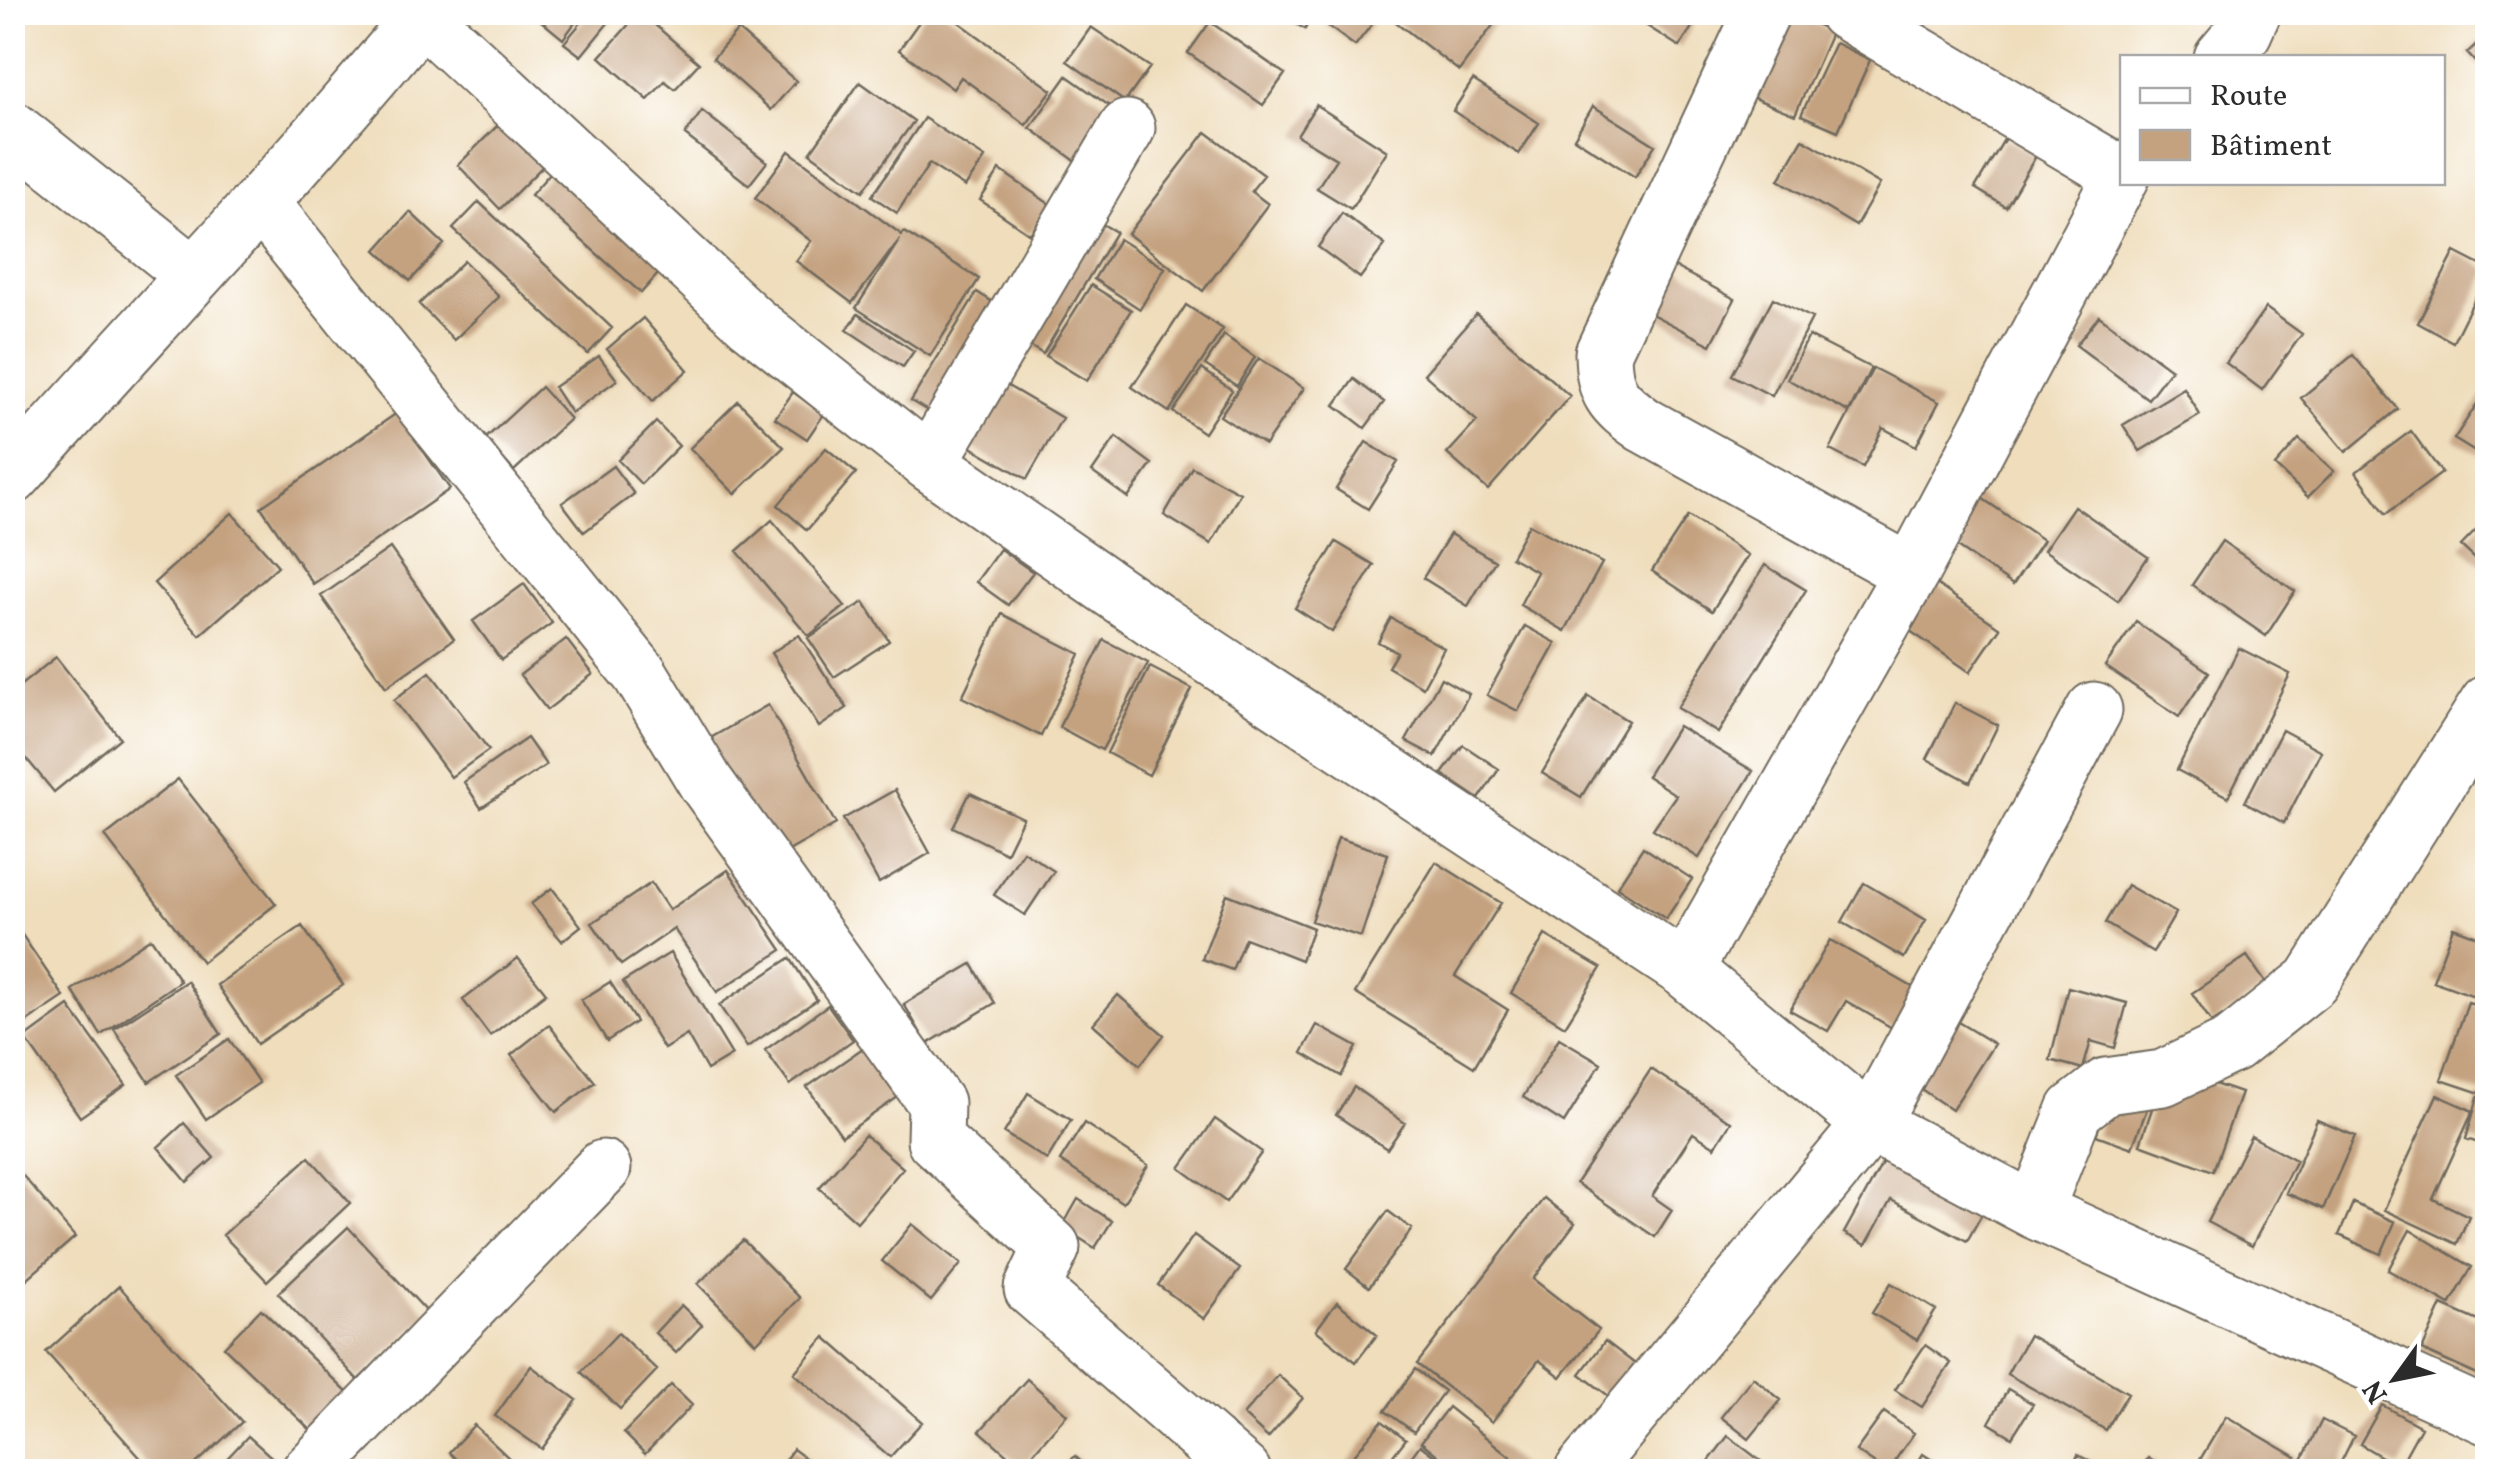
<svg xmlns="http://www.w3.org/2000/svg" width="2500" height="1484" viewBox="0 0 2500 1484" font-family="Vollkorn,serif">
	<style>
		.building { fill: #c4a280 }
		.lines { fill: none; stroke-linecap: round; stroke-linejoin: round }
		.minor-casing { stroke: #70695d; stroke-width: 59 }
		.minor { stroke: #fff; stroke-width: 55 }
	</style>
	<rect width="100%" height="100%" fill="#fff"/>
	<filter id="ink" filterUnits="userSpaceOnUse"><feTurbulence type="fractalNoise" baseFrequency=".01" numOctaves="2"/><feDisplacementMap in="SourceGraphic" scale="20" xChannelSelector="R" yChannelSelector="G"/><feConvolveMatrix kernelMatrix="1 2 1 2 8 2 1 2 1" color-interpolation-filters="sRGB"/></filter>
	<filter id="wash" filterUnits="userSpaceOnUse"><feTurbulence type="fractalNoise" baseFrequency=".0048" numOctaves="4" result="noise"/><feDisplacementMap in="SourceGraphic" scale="40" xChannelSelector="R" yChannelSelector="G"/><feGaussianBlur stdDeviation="2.25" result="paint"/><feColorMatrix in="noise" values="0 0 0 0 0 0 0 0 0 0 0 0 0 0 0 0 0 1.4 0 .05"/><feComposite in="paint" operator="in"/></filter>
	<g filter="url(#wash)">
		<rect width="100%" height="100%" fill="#efddbb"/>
		<g id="blocks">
			<!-- building -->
			<path class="building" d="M546 12H583L563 39 540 20Z
				M590 12H617L581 56 564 43Z
				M640 12 699 63 675 89 665 81 648 100 600 57Z
				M926 12H945L1052 90 1026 125 961 77 953 89 899 50Z
				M1275 12H1314L1305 29Z
				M1333 12H1356L1372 24 1355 46 1325 24Z
				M1383 12H1479L1494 24 1459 71Z
				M1625 12H1701L1680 47Z
				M1786 12 1832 31 1795 115 1749 96Z
				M1210 22 1285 74 1263 105 1188 53Z
				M1091 27 1150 67 1125 102 1067 61Z
				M738 30 796 81 771 110 713 58Z
				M2488 33V76L2467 53Z
				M1835 43 1870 60 1838 131 1801 115Z
				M1067 76 1118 112 1081 165 1030 128Z
				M1473 80 1539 123 1519 154 1453 111Z
				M860 82 914 121 863 191 810 153Z
				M1316 105 1387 151 1351 209 1317 188 1336 159 1297 135Z
				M1593 106 1655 145 1635 177 1574 138Z
				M702 111 767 162 749 185 685 135Z
				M924 118 985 158 965 187 929 164 897 213 872 196Z
				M504 119 546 163 500 209 458 165Z
				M1206 132 1264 175 1251 191 1268 204 1203 291 1128 234Z
				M2005 138 2036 156 2006 207 1975 188Z
				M1803 139 1880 184 1856 226 1779 180Z
				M789 151 902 235 904 232 979 279 930 356 856 308 900 239 852 303 796 261 811 241 755 198Z
				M557 165 666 265 641 293 531 195Z
				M1000 170 1051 205 1030 234 980 200Z
				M479 202 612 328 588 354 453 229Z
				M410 212 444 244 410 281 376 250Z
				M1342 213 1385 245 1360 278 1318 247Z
				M1085 214 1116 232 1043 354 1012 335Z
				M1119 239 1165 268 1140 309 1094 279Z
				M2455 252 2488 269V272L2453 342 2418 323Z
				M464 261 499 297 454 340 419 304Z
				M1671 265 1735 299 1711 345 1646 311Z
				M1091 285 1131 310 1087 381 1046 356Z
				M977 292 1003 309 938 417 911 401Z
				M1773 298 1812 318 1772 396 1732 375Z
				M1186 305 1223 329 1169 412 1132 387Z
				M2266 308 2302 334 2262 390 2226 363Z
				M858 314 914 351 903 367 847 330Z
				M1476 314 1570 396 1488 490 1447 454 1477 421 1424 374Z
				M2099 316 2171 369 2148 399 2076 345Z
				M643 318 688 370 653 401 607 349Z
				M1224 335 1255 357 1237 386 1205 365Z
				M1809 336 1871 368 1849 412 1787 379Z
				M2353 355 2398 409 2346 452 2301 398Z
				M599 356 617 380 571 413 554 387Z
				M1259 358 1304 388 1265 445 1220 416Z
				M1873 368 1939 402 1916 446 1883 428 1863 467 1830 450Z
				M1202 369 1232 390 1204 433 1173 412Z
				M996 379 1062 418 1027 479 961 441Z
				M1354 379 1384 402 1365 428 1335 405Z
				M541 387 570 419 514 471 485 439Z
				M2488 387V460L2454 439Z
				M2184 388 2200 415 2140 451 2123 425Z
				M793 392 824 414 807 439 775 418Z
				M738 401 784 447 735 494 690 448Z
				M397 413 450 489 313 584 261 507Z
				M656 422 679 446 641 484 618 460Z
				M2411 431 2442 473 2386 514 2356 472Z
				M1116 437 1152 464 1128 498 1092 472Z
				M2299 439 2334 471 2308 497 2275 466Z
				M1366 442 1398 462 1368 509 1336 489Z
				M826 448 856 473 807 530 778 505Z
				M613 466 634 494 584 532 562 503Z
				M1192 467 1240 493 1211 544 1164 515Z
				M1970 490 2043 540 2013 585 1939 535Z
				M2074 506 2148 557 2118 601 2044 550Z
				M232 513 278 566 200 635 154 583Z
				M1688 516 1748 555 1712 611 1652 571Z
				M2488 518V571L2461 546Z
				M772 520 845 606 809 636 737 551Z
				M1529 524 1602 563 1565 631 1520 605 1537 572 1511 557Z
				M1450 534 1495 561 1468 606 1423 578Z
				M2222 541 2295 591 2266 636 2192 585Z
				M1336 542 1374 565 1332 632 1295 608Z
				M390 548 454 639 386 687 321 596Z
				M1000 549 1033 572 1008 605 976 582Z
				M1765 565 1806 590 1718 733 1677 708Z
				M1927 578 2000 628 1970 672 1897 622Z
				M524 584 552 623 501 660 473 621Z
				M864 602 889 641 834 677 808 638Z
				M1002 614 1080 654 1041 736 962 697Z
				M1391 618 1444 648 1423 687 1388 667 1397 652 1378 642Z
				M2136 622 2209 672 2179 717 2105 666Z
				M1525 626 1556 643 1518 711 1487 695Z
				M799 635 847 708 819 727 771 653Z
				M566 639 593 674 547 710 520 675Z
				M1104 640 1148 663 1102 750 1059 727Z
				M2239 648 2290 674 2228 797 2177 770Z
				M56 657 120 738 54 792 12 741V692Z
				M1150 667 1192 689 1149 775 1107 753Z
				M430 672 489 750 451 777 394 700Z
				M1441 678 1469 694 1435 756 1406 741Z
				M1588 696 1628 721 1581 797 1542 773Z
				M1955 703 1998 725 1970 782 1927 759Z
				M768 705 836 824 769 862 702 743Z
				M1678 726 1753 771 1699 858 1653 829 1676 795 1647 776Z
				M2282 730 2321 751 2284 823 2245 802Z
				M527 738 546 765 481 808 464 782Z
				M1463 745 1499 769 1479 799 1442 774Z
				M178 779 276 904 202 962 105 836Z
				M895 790 930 853 879 883 843 819Z
				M970 793 1023 818 1006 853 953 827Z
				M1338 838 1388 854 1361 937 1311 921Z
				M1643 847 1692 879 1666 919 1617 887Z
				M1023 851 1054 871 1025 915 994 895Z
				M1436 862 1501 903 1455 976 1508 1010 1474 1067 1355 993Z
				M728 870 782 950 717 992 674 929 621 965 592 923 651 883 669 910Z
				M1864 883 1926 920 1904 958 1842 922Z
				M2127 885 2176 913 2153 952 2105 923Z
				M552 888 581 926 562 941 531 904Z
				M1227 894 1313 928 1301 960 1245 938 1232 970 1202 959Z
				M16 926 64 997 12 1032V928Z
				M302 926 343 985 257 1044 217 985Z
				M2453 927 2488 940V1001L2433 981Z
				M1545 935 1601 968 1565 1026 1511 993Z
				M151 938 180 981 101 1035 72 990Z
				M1830 940 1921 992 1899 1032 1846 1001 1828 1031 1790 1010Z
				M670 953 732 1055 707 1070 687 1035 664 1049 623 982Z
				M2247 956 2268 986 2212 1023 2192 993Z
				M518 958 546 993 490 1036 463 1000Z
				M790 958 817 1000 747 1047 719 1005Z
				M972 964 995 1003 927 1044 904 1004Z
				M187 981 221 1034 149 1082 114 1029Z
				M610 982 636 1022 607 1041 581 1000Z
				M2068 987 2127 1003 2115 1048 2091 1041 2083 1069 2050 1060Z
				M1118 995 1164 1035 1140 1065 1093 1024Z
				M2468 1002 2488 1008 2486 1095 2441 1080Z
				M828 1005 853 1040 790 1085 765 1050Z
				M69 1006 126 1085 80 1117 25 1038Z
				M1953 1019 1994 1044 1952 1110 1912 1083Z
				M549 1025 595 1082 556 1112 511 1055Z
				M1317 1025 1357 1047 1341 1076 1302 1053Z
				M1559 1038 1601 1063 1564 1123 1523 1097Z
				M229 1039 259 1083 206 1119 176 1075Z
				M863 1048 898 1097 842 1136 807 1087Z
				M1651 1069 1731 1122 1715 1147 1693 1133 1652 1196 1672 1210 1655 1237 1576 1183Z
				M2200 1079 2241 1093 2213 1171 2140 1144 2156 1097Z
				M1354 1087 1405 1123 1387 1149 1336 1115Z
				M1028 1093 1071 1120 1047 1160 1004 1133Z
				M2437 1095 2473 1111 2433 1199 2469 1216 2457 1244 2384 1210Z
				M2478 1097 2488 1100V1146L2466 1139Z
				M2150 1101 2132 1148 2096 1135 2103 1117Z
				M1215 1119 1262 1152 1226 1202 1180 1168Z
				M2317 1120 2355 1136 2323 1209 2286 1193Z
				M184 1123 214 1158 187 1182 158 1147Z
				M1084 1123 1148 1165 1123 1203 1060 1161Z
				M865 1135 903 1168 857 1222 819 1188Z
				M2251 1136 2296 1160 2252 1246 2207 1222Z
				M309 1157 350 1203 267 1281 223 1235Z
				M1884 1160 1982 1214 1967 1241 1891 1200 1866 1245 1844 1233Z
				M12 1163 75 1237 12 1292Z
				M1544 1198 1575 1223 1533 1279 1599 1330 1561 1377 1539 1360 1492 1422 1417 1364Z
				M1078 1199 1112 1221 1095 1248 1062 1227Z
				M2353 1203 2395 1222 2381 1254 2339 1235Z
				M1388 1211 1412 1229 1369 1287 1346 1269Z
				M912 1224 961 1264 931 1301 882 1261Z
				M348 1227 429 1314 358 1380 278 1293Z
				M2410 1230 2472 1267 2450 1305 2388 1270Z
				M1194 1235 1240 1269 1204 1319 1158 1285Z
				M743 1240 800 1298 756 1343 698 1284Z
				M1891 1283 1936 1310 1917 1340 1872 1313Z
				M119 1286 242 1422 187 1472H153L46 1352Z
				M1337 1302 1377 1335 1356 1362 1316 1330Z
				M681 1305 702 1325 676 1353 655 1333Z
				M2442 1305 2488 1325V1380L2422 1350Z
				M261 1309 353 1398 317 1436 224 1347Z
				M618 1333 657 1370 620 1409 581 1372Z
				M2029 1335 2128 1393 2106 1430 2007 1374Z
				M825 1337 922 1422 890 1457 794 1373Z
				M1605 1341 1635 1364 1610 1397 1580 1374Z
				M1925 1345 1951 1363 1922 1407 1895 1390Z
				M531 1366 577 1400 542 1449 495 1416Z
				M1415 1369 1444 1391 1414 1432 1385 1411Z
				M1278 1375 1303 1398 1268 1438 1243 1415Z
				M1753 1377 1781 1400 1749 1439 1721 1417Z
				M1027 1379 1067 1414 1021 1467 980 1431Z
				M671 1385 692 1405 645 1454 624 1433Z
				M2008 1389 2033 1404 2012 1437 1989 1423Z
				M2382 1405 2421 1427 2399 1467 2360 1444Z
				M1448 1407 1522 1466 1518 1472H1459L1421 1442Z
				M1884 1412 1914 1433 1887 1472 1856 1451Z
				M2226 1416 2296 1457 2287 1472H2202L2195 1468Z
				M2322 1420 2354 1436 2336 1472H2296Z
				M1382 1421 1406 1439 1380 1472H1340Z
				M474 1425 510 1459 498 1472H468L449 1452Z
				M248 1436 288 1472H228L221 1465Z
				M1728 1436 1775 1472H1722L1709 1461Z
				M1420 1445 1455 1472H1400Z
				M793 1449 824 1472H776Z
				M1923 1454 1950 1472H1912Z
				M2078 1455 2111 1472H2070Z
				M1075 1456 1091 1472H1060Z
				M2148 1458 2169 1472H2139Z"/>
		</g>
	</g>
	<g filter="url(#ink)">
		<use href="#blocks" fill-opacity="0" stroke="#70695d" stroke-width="2.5"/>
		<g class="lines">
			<defs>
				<path id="minor" d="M1762 12 1603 353C1604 393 1612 402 1644 425L1911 573
					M1846 12 2122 175
					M422 16 751 322 929 463 1155 620 1685 970 1871 1124 2035 1211 2488 1417
					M2222 58 2244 32 2253 12
					M12 129 193 274
					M262 204 640 674 706 783 936 1103 935 1140 1052 1247 1032 1289 1243 1472
					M929 463 1127 128
					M12 477C150 322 293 172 425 12
					M1685 970 1911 573 2122 176
					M2035 1211 2075 1110 2106 1086 2163 1078 2232 1045 2312 981 2488 703
					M309 1472 603 1168
					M1582 1472 1871 1124 2094 710"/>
			</defs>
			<!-- minor casing -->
			<use href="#minor" class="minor-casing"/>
			<!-- minor -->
			<use href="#minor" class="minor"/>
		</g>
	</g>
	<!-- margin -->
	<rect width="2500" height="1484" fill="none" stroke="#fff" stroke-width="50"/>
	<!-- legend -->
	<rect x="2120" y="55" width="325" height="130" fill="#ffffff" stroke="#aaaaaa" stroke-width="2.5"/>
	<rect x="2140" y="88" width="50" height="15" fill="#ffffff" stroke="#aaaaaa" stroke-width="2.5"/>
	<text x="2210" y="105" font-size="30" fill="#2b2b2b">Route</text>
	<rect x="2140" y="130" width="50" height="30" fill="#c4a280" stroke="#aaaaaa" stroke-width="2.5"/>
	<text x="2210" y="155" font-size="30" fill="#2b2b2b">Bâtiment</text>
	<!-- north arrow -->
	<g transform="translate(2395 1379) rotate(237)" stroke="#ffffff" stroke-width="8" paint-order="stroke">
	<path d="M0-8L18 38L0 25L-18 38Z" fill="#2b2b2b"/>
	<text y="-15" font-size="28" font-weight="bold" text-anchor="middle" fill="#2b2b2b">N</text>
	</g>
</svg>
